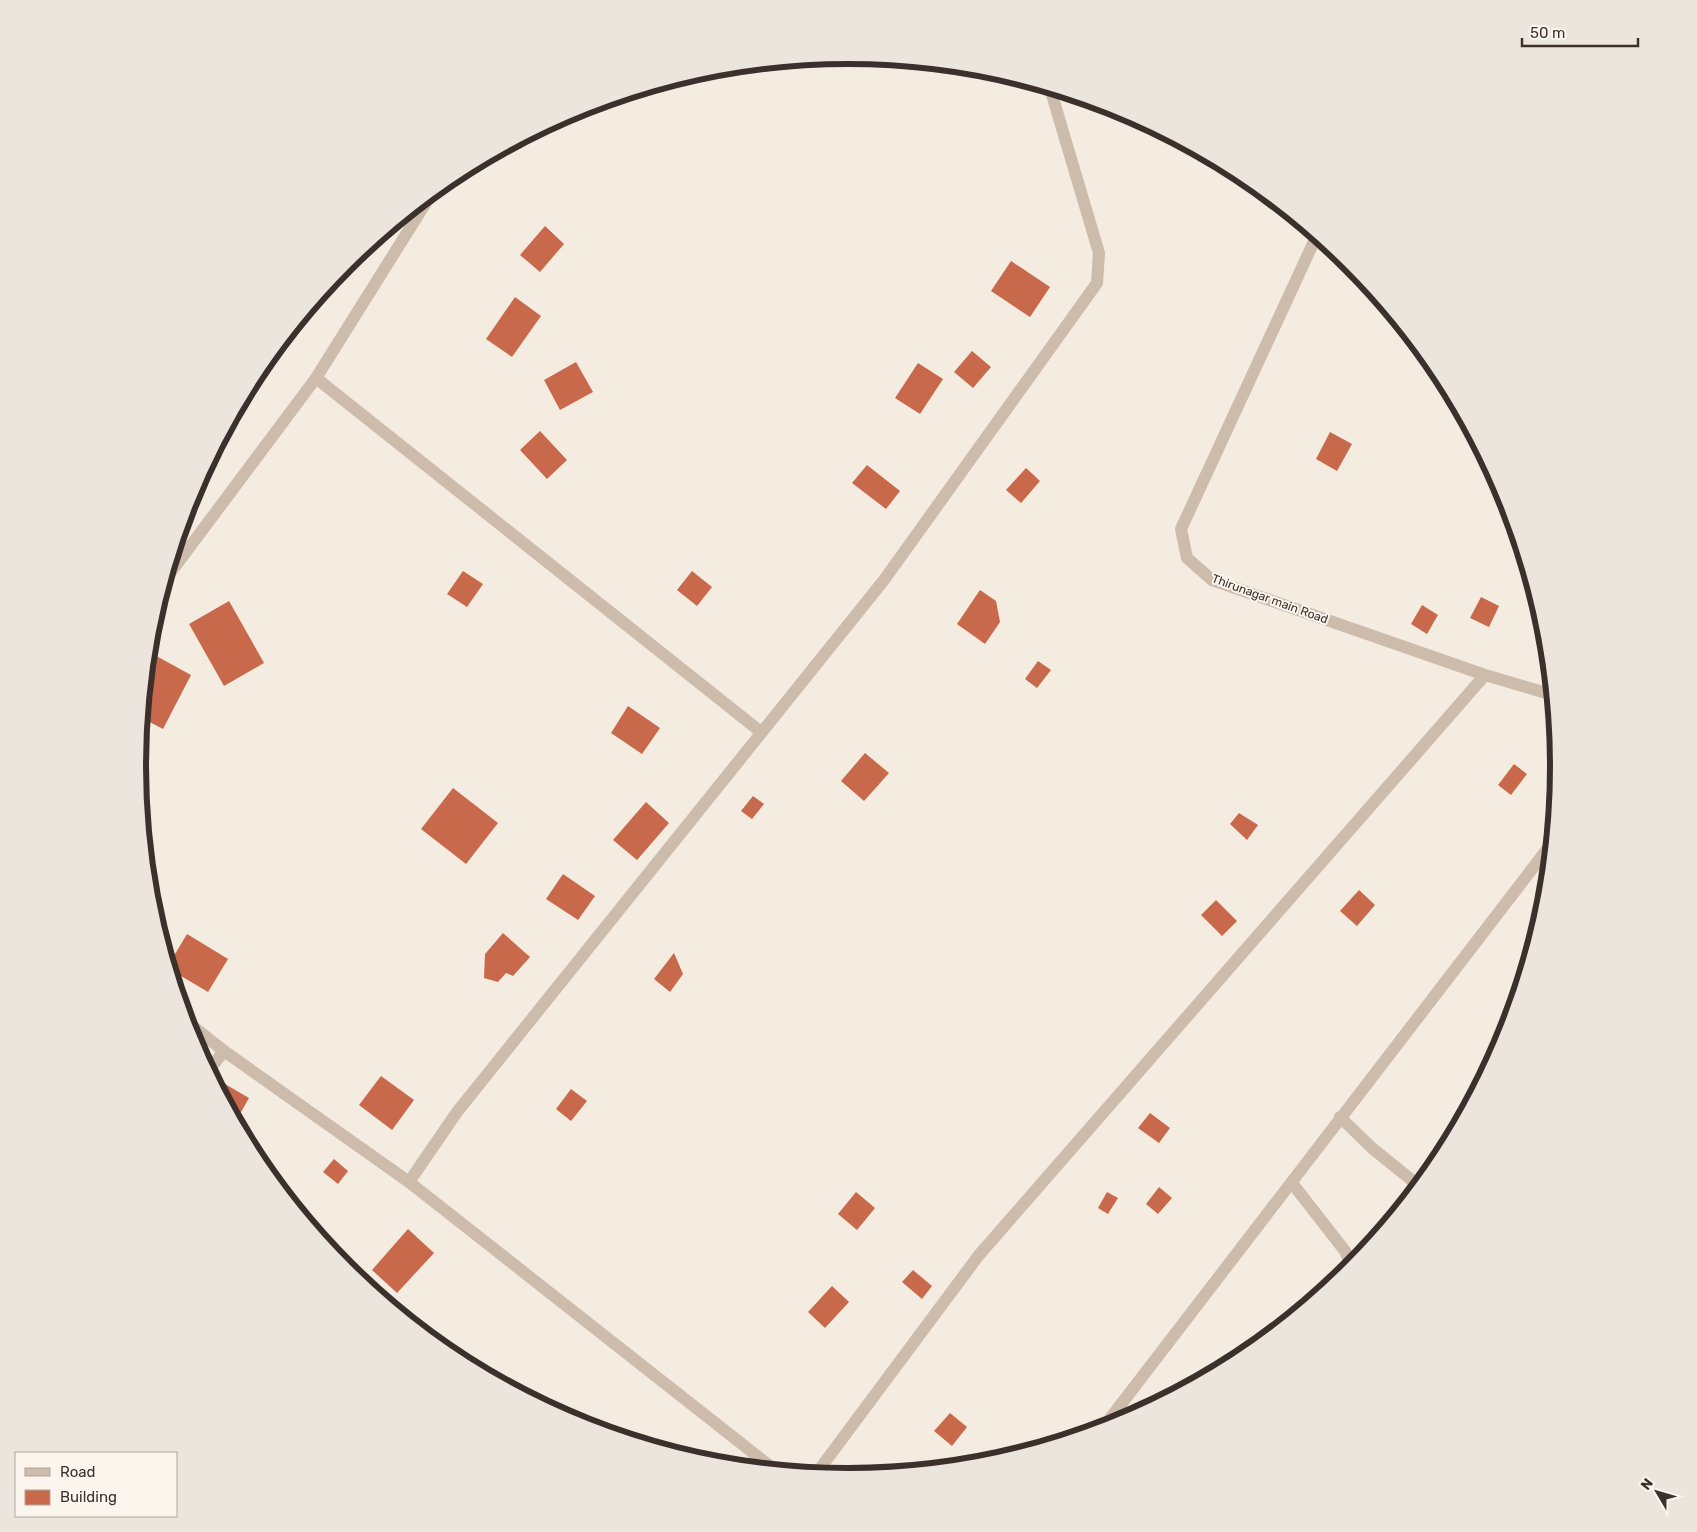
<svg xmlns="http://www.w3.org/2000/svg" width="1697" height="1532" viewBox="0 0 1697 1532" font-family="Rubik,sans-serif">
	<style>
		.building { fill: #c8694b }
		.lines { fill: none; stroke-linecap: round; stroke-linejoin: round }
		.minor { stroke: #cdbbac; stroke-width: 12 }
		.labels { text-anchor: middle; stroke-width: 4; stroke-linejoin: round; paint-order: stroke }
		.street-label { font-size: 12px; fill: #3b302b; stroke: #fbf5ee }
		.rim { fill: none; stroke: #3b302b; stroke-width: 6 }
	</style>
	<rect width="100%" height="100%" fill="#f4ebe1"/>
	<!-- building -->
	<path class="building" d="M545 226 564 244 540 272 520 255Z
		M1011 261 1050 287 1030 317 991 291Z
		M515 297 541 316 512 357 486 339Z
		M972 351 991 367 973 388 954 372Z
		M576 362 593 392 560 410 544 380Z
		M918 363 943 379 920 414 895 398Z
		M540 431 567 460 547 479 520 450Z
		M1330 432 1352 444 1337 471 1316 459Z
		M867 465 900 491 886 509 852 483Z
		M1026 468 1040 481 1021 503 1006 490Z
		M463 571 483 584 467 607 447 594Z
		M692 571 712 587 697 606 677 590Z
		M980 590 996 601 1000 622 985 644 957 624Z
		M1481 597 1499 606 1489 627 1470 618Z
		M229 601 264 663 224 686 189 624Z
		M1422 605 1438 615 1427 634 1411 624Z
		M149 652 191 675 163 729 142 718Z
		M1038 661 1051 670 1037 688 1025 679Z
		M628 706 660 728 642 754 611 733Z
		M865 753 889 773 864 801 841 781Z
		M1514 764 1527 774 1511 795 1498 785Z
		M453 788 498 823 466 864 421 829Z
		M753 796 764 804 752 819 741 811Z
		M646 802 669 823 637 860 613 840Z
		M1239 813 1258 825 1247 840 1230 824Z
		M563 874 595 896 578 920 546 899Z
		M1359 890 1375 905 1357 926 1340 911Z
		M1216 900 1237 921 1222 936 1201 915Z
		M503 933 530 957 513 976 506 973 498 982 484 978 485 954Z
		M187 934 228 959 208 992 171 970 169 964Z
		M674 953 683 974 670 992 654 979Z
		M381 1076 414 1100 392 1130 359 1105Z
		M213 1077 249 1098 236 1121 227 1104Z
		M571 1089 587 1101 571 1121 556 1109Z
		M1150 1113 1170 1128 1159 1143 1138 1128Z
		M334 1159 348 1171 338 1184 323 1172Z
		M1159 1187 1172 1198 1158 1214 1146 1204Z
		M856 1192 875 1208 857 1230 838 1214Z
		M1107 1192 1118 1198 1108 1214 1098 1208Z
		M408 1229 434 1253 397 1293 372 1270Z
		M913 1270 932 1286 922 1299 902 1282Z
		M832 1286 849 1302 825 1328 808 1312Z
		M950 1413 967 1427 952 1446 934 1431Z"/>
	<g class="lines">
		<!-- minor -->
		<path class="minor" d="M1317 235 1181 529 1187 558 1212 580 1485 675 1553 695
			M316 378 761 732
			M165 580 316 378 432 193
			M186 1021 224 1051
			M209 1070 224 1051 409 1182 775 1470
			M1340 1117 1372 1148 1419 1186
			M409 1182 457 1112 884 580 1097 283 1099 253 1050 88
			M1292 1183 1345 1251 1352 1268
			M1102 1429 1552 843
			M816 1474 979 1255 1485 675"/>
	</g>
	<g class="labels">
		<!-- street labels -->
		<g class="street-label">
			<text transform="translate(1270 599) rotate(20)" y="4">Thirunagar main Road</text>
		</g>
	</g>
	<!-- crop -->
	<path d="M0 0H1697V1532H0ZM146 766a702 702 0 1 1 1404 0a702 702 0 1 1-1404 0Z" fill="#ece5de" fill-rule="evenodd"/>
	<path class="rim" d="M146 766a702 702 0 1 1 1404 0a702 702 0 1 1-1404 0Z"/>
	<!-- legend -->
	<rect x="15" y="1452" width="162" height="65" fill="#fbf5ee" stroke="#aea6a0"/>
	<rect x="25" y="1468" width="25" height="8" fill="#cdbbac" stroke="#aea6a0"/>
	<text x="60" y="1477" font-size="15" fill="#3b302b">Road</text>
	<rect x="25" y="1490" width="25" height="15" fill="#c8694b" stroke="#aea6a0"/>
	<text x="60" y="1502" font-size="15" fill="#3b302b">Building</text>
	<!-- north arrow -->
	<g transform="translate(1657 1492) rotate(308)" stroke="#fbf5ee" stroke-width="4" paint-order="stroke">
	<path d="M0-4L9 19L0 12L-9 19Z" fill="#3b302b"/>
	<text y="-8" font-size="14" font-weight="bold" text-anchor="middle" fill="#3b302b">N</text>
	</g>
	<!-- scale -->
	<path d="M1522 38v8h116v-8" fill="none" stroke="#3b302b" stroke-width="2.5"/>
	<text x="1530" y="38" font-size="15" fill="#3b302b" stroke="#fbf5ee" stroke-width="4" paint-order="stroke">50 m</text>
</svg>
